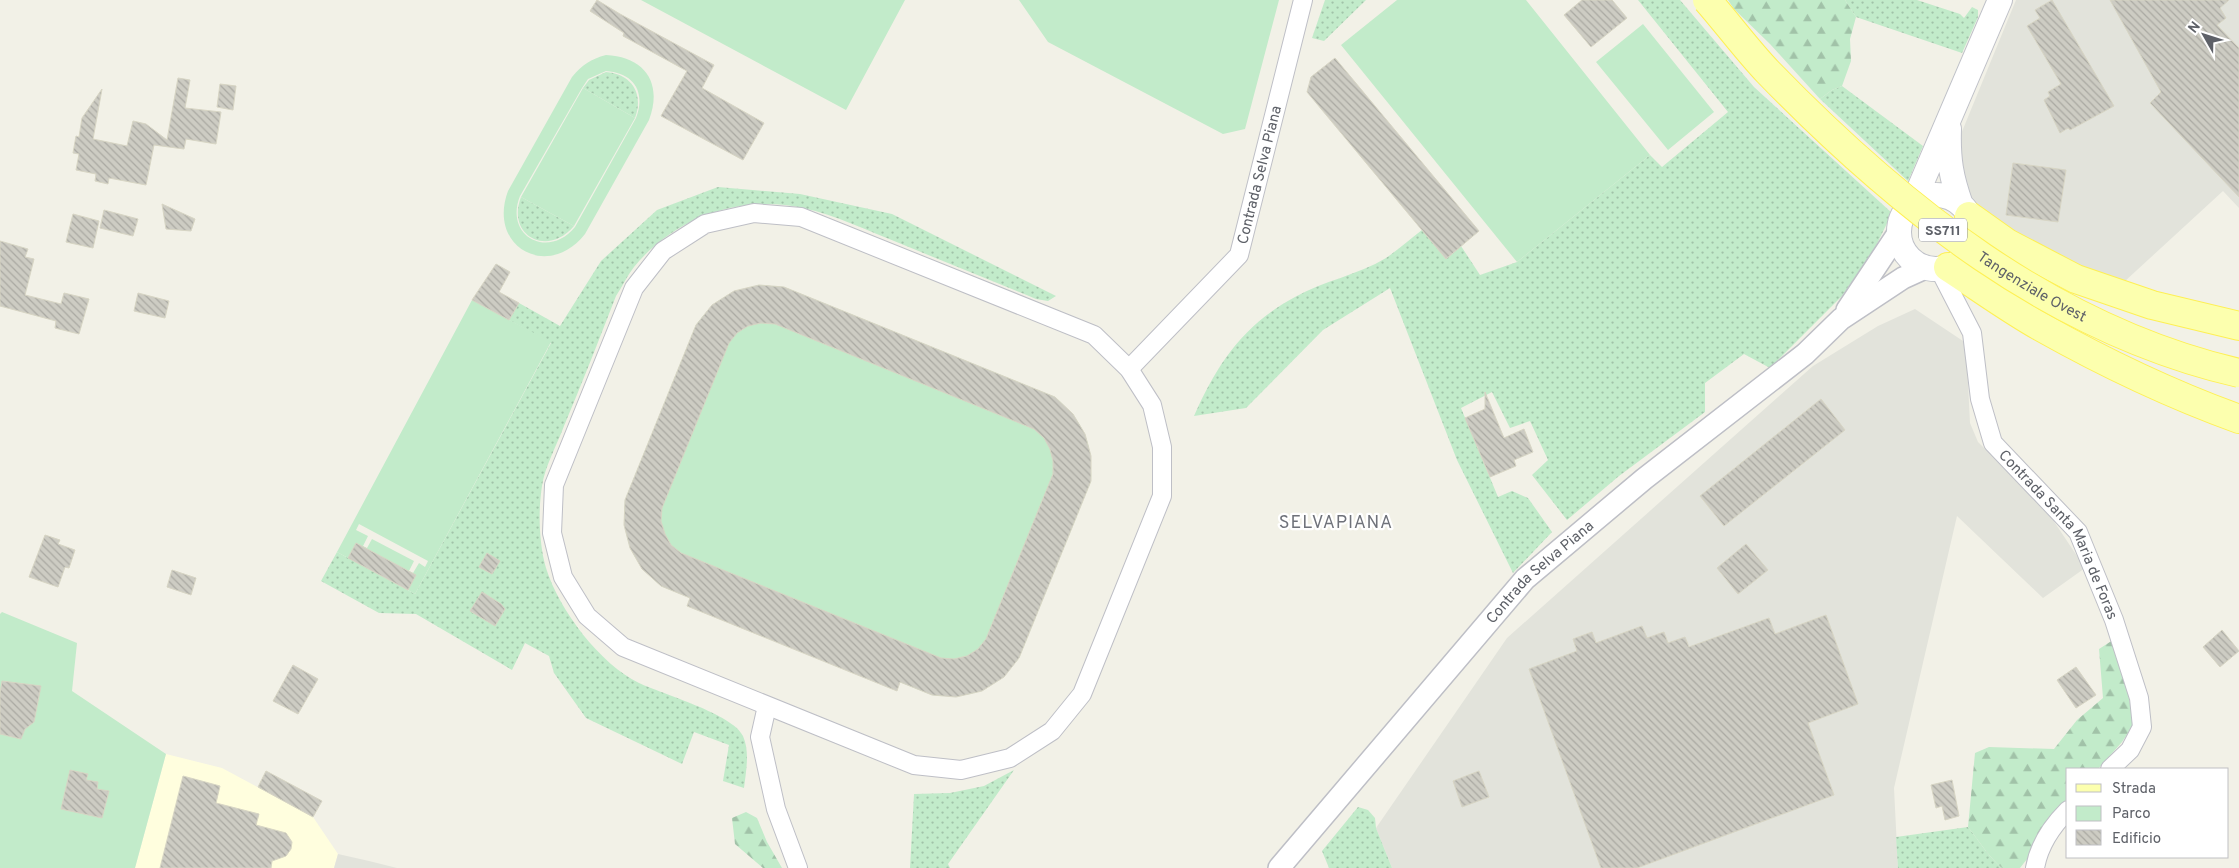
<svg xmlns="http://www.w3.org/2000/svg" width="2239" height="868" viewBox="0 0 2239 868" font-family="Overpass,sans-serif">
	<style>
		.commercial { fill: #fffede }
		.industrial { fill: #e2e3db }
		.grass { fill: url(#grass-dots) }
		.forest { fill: url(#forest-firs) }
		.green { fill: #c2ebca; fill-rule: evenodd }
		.building { fill: url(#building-back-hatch); stroke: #d7d5c4; fill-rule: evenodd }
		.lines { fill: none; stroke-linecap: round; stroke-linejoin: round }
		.minor-casing { stroke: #bebfc6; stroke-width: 20 }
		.tertiary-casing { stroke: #bebfc6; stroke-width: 24 }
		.secondary-casing { stroke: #bfc1c8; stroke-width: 26 }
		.primary-casing { stroke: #fef054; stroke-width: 30 }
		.minor { stroke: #fff; stroke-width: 18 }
		.tertiary { stroke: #fff; stroke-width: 21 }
		.secondary { stroke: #fff; stroke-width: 24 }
		.primary { stroke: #fcffae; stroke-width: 28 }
		.primary-bridge-casing { stroke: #fef054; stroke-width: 30; stroke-linecap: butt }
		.primary-bridge { stroke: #fcffae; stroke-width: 28 }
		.labels { text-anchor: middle; stroke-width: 4.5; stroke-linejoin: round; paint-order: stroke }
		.shield { fill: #fff; stroke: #8e9095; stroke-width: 1 }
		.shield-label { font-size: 14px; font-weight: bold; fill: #5e6168 }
		.street-label { font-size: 15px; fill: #5e6168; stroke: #fff }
		.quarter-label { font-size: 18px; letter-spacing: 1px; fill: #6f727a; stroke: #fff }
	</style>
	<defs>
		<pattern id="grass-dots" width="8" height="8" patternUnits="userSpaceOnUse" patternTransform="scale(1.25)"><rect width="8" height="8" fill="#c2ebca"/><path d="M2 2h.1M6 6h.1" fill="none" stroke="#a1c2a8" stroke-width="1.8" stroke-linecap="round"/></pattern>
		<pattern id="forest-firs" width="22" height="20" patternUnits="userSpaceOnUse" patternTransform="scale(1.25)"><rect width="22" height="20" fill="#c2ebca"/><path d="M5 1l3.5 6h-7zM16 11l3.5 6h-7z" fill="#a1c2a8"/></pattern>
		<pattern id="building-back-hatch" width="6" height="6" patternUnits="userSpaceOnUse" patternTransform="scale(1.25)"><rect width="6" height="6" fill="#cdccc3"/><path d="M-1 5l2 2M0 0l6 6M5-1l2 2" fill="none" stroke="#aaa9a2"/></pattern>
	</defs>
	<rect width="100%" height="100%" fill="#f2f1e7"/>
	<!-- commercial -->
	<path class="commercial" d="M166 754 222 768 313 817 338 854 334 868H135Z"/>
	<!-- industrial -->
	<path class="industrial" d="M2016 0H2239V208L2223 191 2124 282 2094 273 1985 218 1967 198 1958 155 1961 134Z
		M1915 309 1966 343 1970 423 1978 442 2045 508 2085 568 2043 598 1957 516 1894 788 1898 868H1392L1376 828 1507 638 1813 366 1878 326Z
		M338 854 369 861 397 868H334Z"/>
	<!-- grass -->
	<path class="grass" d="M1325 0H1366L1324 41 1312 38Z
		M1638 0H1680L1754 87 1892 213 1874 250 1842 296 1770 368 1744 354 1705 383V412L1619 476 1567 520 1532 475 1548 460 1530 421 1510 428 1492 392 1461 408 1498 497 1512 491 1528 498 1552 532 1513 573 1457 460 1390 288 1323 330 1246 408 1194 416C1217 364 1243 325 1295 297 1323 281 1358 275 1386 258 1398 250 1410 239 1422 230L1446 259 1461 246 1480 275 1517 262 1650 155 1662 167 1728 112Z
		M1845 0H1917L1960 14 1964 18 1972 7 1978 10V17L1962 53 1856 17Z
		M606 72C632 74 644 94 635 118L583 88 589 80Z
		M1842 86 1923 146 1908 181 1820 99 1832 90Z
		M718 187 800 194 892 214 1056 296 1048 301 1036 299C990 280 945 262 899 243 868 231 836 215 803 208 741 194 675 217 634 267 627 276 622 287 616 296 599 340 582 383 564 426 557 445 545 466 542 486 538 511 539 544 546 568 559 610 600 664 639 683 662 694 733 714 743 736 750 752 746 771 744 788L723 781 729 745 694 732 682 764 586 718 554 673 549 656 525 643 512 670 416 614 379 613 321 581 337 552 415 594 551 343 509 320 519 303 560 326 601 261 657 210Z
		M521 197 574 226C547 258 506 235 521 197Z
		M1014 770 948 864 950 868H910L914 794 950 793 984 786Z
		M1358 807 1368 810 1375 818 1376 828 1392 868H1329L1322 851Z
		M1968 827C1979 841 1989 857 2002 868H1898L1896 837Z"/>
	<!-- forest -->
	<path class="forest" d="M1728 0H1845L1856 17 1850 39 1851 61 1842 86 1832 90 1820 99 1770 44 1734 9Z
		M2113 640 2126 683 2134 724 2122 742 2098 769H2068V798L2049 817 2038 834 2031 854 2020 868H2002C1989 857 1979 841 1968 827L1975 753 1989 747 2054 749 2077 720 2103 698 2099 649Z
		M746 812 757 818 767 842 782 868H763L735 844 732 818Z"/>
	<!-- green -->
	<path class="green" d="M641 0H905L846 110Z
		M1019 0H1279L1245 129 1223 134 1048 42Z
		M1397 0H1526L1650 155 1517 262 1341 45Z
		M1643 24 1714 112 1668 150 1596 62Z
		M606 55C645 57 663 83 649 120L585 234C548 281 487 247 508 191L572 77C582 65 591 59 606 55ZM606 71C634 73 646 92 636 118L575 227C548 260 504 236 520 196L582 88 588 79Z
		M583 88 635 118 574 226 521 197Z
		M759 285 784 287 1055 397C1085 425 1092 440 1091 481L1019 658C993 691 974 699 932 695L661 586C630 558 623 542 625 500L696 325C717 298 727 293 759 285Z
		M472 300 551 342 415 594 337 552ZM359 524 428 561 425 567 419 563 413 573 409 571 414 561 372 539 367 548 363 546 368 536 356 530Z
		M2 612 77 643 72 691 166 754 135 868H0V614Z"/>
	<!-- building -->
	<path class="building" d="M597 0 620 14 714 65 702 88 764 123 743 160 661 116 687 71 623 36 624 33 590 11Z
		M1582 0H1612L1627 18 1591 47 1564 15Z
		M2052 0 2114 106 2070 130 2068 128 2060 133 2044 100 2050 96 2048 92 2061 84 2027 26 2040 18 2035 10Z
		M2110 0H2229L2220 8 2226 18 2217 25 2239 48V197L2150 103 2161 92Z
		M1335 58 1479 231 1446 259 1307 92 1311 77Z
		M178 78 190 80 185 108 221 112 216 144 186 139 184 149 154 145 146 185 109 178 108 184 95 181 96 174 76 170 79 154 73 153 76 136 79 137 82 118 102 89 93 139 127 146 133 121 146 124 167 140Z
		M220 84 236 86 233 110 217 107Z
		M2013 163 2066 170 2058 222 2006 215Z
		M162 204 195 219 191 231 166 229Z
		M104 210 138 219 133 236 100 228Z
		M73 214 99 221 93 248 66 242Z
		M0 241 28 249 25 257 34 259 25 295 61 304 64 293 89 299 79 334 55 328 56 321 0 306Z
		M496 264 510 272 499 292 519 303 509 320 472 300Z
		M759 285 784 287 1055 397 1073 414 1085 434 1091 456V481L1019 658 1004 677 982 691 956 697 932 695 900 682 897 691 687 606 690 598 661 586 642 569 630 548 624 525 625 500 696 325 712 305 734 291ZM761 323 775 324 1034 429 1044 438 1050 449 1053 461V474L986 639 978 649 967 656 954 659 941 658 681 553 671 545 665 534 661 521 662 508 729 343 737 333 748 326Z
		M138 293 169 301 165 318 134 311Z
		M1485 392 1504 438 1524 429 1533 452 1514 460 1516 466 1490 477 1465 418 1485 409Z
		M1821 399 1845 430 1724 526 1700 496Z
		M45 535 60 540 58 544 75 550 69 568 65 567 58 587 29 577Z
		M356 543 416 575 408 590 348 558Z
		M1746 544 1768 570 1738 594 1717 568Z
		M487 553 500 561 492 574 479 567Z
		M172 570 196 578 191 595 167 587Z
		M482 592 501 604 505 609 495 626 470 611Z
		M1826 615 1858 704 1808 723 1834 795 1637 868H1601L1529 669 1577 651 1573 639 1592 632 1596 643 1642 626 1647 638 1664 632 1668 643 1685 637 1689 647 1769 618 1775 634Z
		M2222 630 2239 651 2220 667 2203 647Z
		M293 665 318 679 298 714 273 701Z
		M2076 667 2096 695 2076 708 2057 680Z
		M2 681 41 686 34 722 25 729 21 739 0 734V693Z
		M70 770 88 774 86 780 98 782 97 789 109 791 102 818 61 809Z
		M266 771 322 801 313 817 258 787Z
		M1479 771 1489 797 1462 807 1453 781Z
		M183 776 220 786 216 803 259 814 256 825 286 833 292 842 291 849 286 856 272 861 271 868H160Z
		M1952 780 1959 816 1945 820 1942 806 1936 808 1931 785Z"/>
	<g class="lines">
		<defs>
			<g id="minor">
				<path d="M754 213 801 217 1094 335 1129 369 1152 405 1162 447V496L1082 694 1052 731 1010 758 961 770 914 765 623 647 587 616 563 577 552 533 554 485 634 288 663 251 705 224Z"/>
				<path id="s1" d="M1939 269 1972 333 1980 399 1993 443 2078 532 2114 620 2139 698 2142 727 2130 750 2110 769"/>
				<path id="s2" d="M1129 369 1239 255 1303 0"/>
				<path d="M767 706 760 737 776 809 798 868"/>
				<path d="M2035 868C2039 845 2051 827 2068 810"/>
			</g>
			<g id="tertiary">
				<path d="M1847 310 1899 232"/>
				<path id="s3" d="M1279 868 1525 579 1644 479 1805 354 1841 319 1903 278 1925 268"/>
			</g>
			<path id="secondary" d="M1949 129C1948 159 1951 177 1961 205
				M1899 232a37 37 0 1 1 74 0a37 37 0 1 1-74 0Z
				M1913 203 2000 0"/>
			<path id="primary" d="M1969 216 2007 243 2076 279 2152 305 2239 326
				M1948 267C1979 287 2009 309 2041 327 2105 363 2170 394 2239 419"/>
		</defs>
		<!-- minor casing -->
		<use href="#minor" class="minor-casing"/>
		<!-- tertiary casing -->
		<use href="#tertiary" class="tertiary-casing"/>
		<!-- secondary casing -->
		<use href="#secondary" class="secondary-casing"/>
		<!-- primary casing -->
		<use href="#primary" class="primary-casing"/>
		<!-- minor -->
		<use href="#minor" class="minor"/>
		<!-- tertiary -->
		<use href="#tertiary" class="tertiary"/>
		<!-- secondary -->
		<use href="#secondary" class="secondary"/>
		<!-- primary -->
		<use href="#primary" class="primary"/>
		<defs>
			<g id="primary-bridge">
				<path id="s4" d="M1707 0C1728 24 1747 50 1768 72 1899 207 2052 330 2239 373"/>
			</g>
		</defs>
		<!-- primary-bridge casing -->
		<use href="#primary-bridge" class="primary-bridge-casing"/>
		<!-- primary-bridge -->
		<use href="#primary-bridge" class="primary-bridge"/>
	</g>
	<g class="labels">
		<!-- shield labels -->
		<rect class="shield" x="1919" y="218.5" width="48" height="23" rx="4"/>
		<g class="shield-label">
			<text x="1943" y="235">SS711</text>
		</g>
		<!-- street labels -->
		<g class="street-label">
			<text dy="5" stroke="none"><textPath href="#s2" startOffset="241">Contrada Selva Piana</textPath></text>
			<text dy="5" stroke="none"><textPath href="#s4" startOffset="436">Tangenziale Ovest</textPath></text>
			<text dy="5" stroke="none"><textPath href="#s1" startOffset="299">Contrada Santa Maria de Foras</textPath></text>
			<text dy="5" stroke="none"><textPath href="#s3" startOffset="395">Contrada Selva Piana</textPath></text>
		</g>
		<!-- quarter labels -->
		<g class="quarter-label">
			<text x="1336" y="528">SELVAPIANA</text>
		</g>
	</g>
	<!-- legend -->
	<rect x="2066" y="768" width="162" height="90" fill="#ffffff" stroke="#bfc0c3"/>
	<rect x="2076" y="784" width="25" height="8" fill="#fcffae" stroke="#bfc0c3"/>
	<text x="2112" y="793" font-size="15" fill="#5e6168">Strada</text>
	<rect x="2076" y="806" width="25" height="15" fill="#c2ebca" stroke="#bfc0c3"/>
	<text x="2112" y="818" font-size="15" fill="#5e6168">Parco</text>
	<rect x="2076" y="830" width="25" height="15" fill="url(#building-back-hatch)" stroke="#bfc0c3"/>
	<text x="2112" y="843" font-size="15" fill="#5e6168">Edificio</text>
	<!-- north arrow -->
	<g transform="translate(2204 35) rotate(309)" stroke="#ffffff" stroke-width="4" paint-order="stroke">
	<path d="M0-4L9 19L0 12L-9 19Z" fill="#5e6168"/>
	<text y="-8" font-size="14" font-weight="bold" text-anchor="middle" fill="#5e6168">N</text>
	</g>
</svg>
